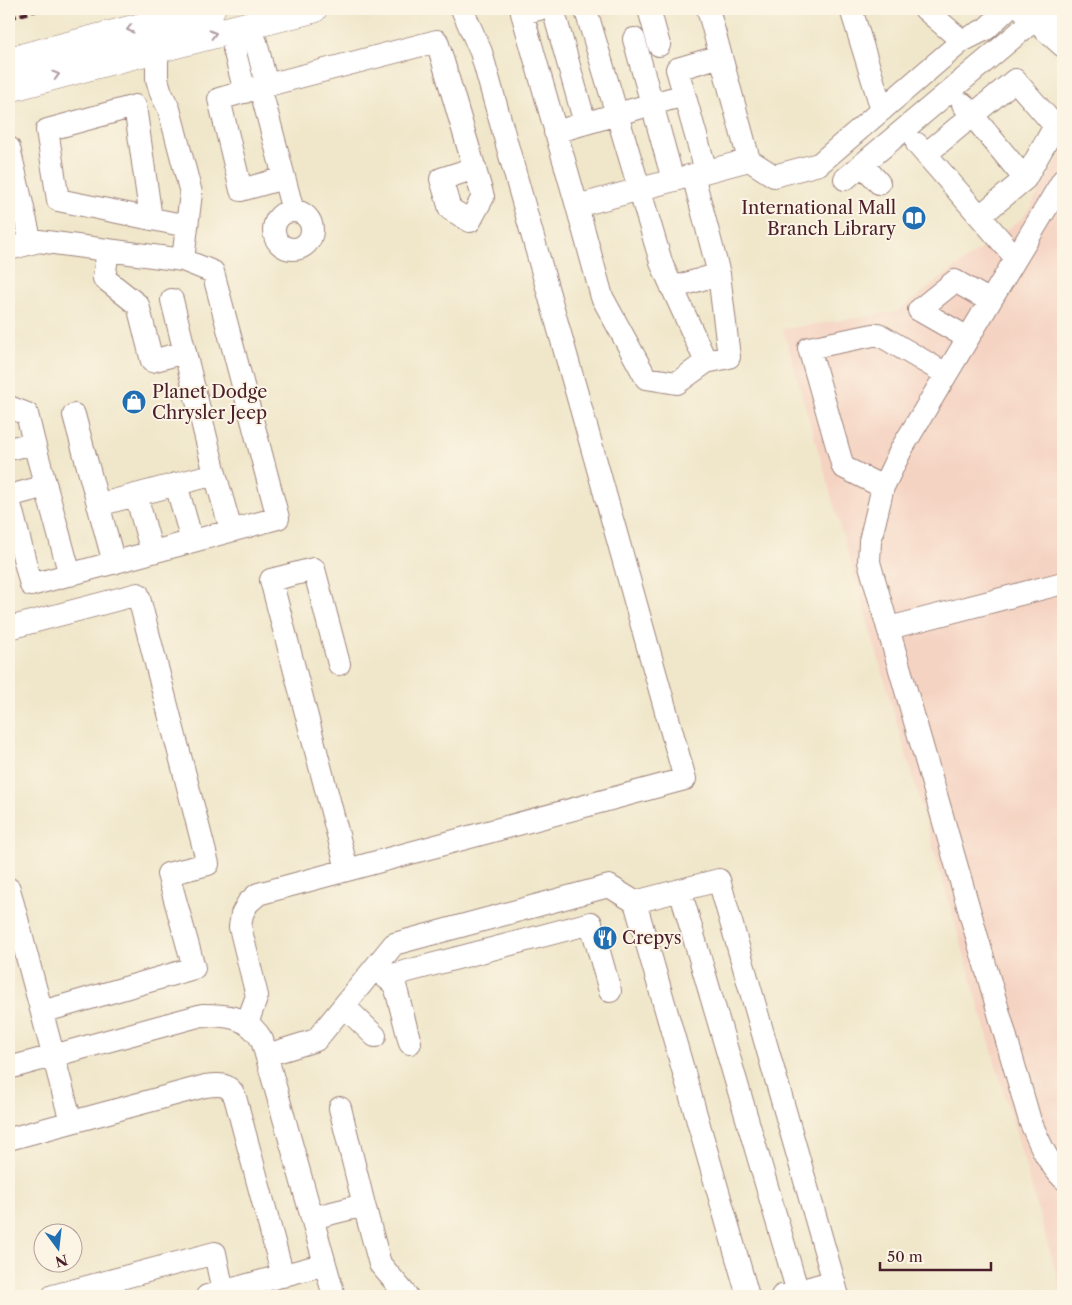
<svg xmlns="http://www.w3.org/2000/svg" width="1072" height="1305" viewBox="0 0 1072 1305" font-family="'Libre Caslon Text',serif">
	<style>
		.built { fill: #f5d3c2 }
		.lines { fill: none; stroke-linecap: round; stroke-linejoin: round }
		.minor-casing { stroke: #9d837b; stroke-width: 24 }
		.major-casing { stroke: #9d837b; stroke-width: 29 }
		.minor { stroke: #fff; stroke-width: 22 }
		.major { stroke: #fff; stroke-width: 28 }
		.rail { stroke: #4a1f2b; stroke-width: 4; stroke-dasharray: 8 4; stroke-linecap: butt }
		.oneway { stroke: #ae9aa0 }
		.labels { text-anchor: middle; stroke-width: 4; stroke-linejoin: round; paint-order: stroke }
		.poi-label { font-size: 18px; fill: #4a1f2b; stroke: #fcf5e5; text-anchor: start }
	</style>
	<rect width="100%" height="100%" fill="#fcf5e5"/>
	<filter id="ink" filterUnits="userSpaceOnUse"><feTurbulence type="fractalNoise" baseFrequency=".02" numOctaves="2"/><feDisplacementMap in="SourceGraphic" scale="10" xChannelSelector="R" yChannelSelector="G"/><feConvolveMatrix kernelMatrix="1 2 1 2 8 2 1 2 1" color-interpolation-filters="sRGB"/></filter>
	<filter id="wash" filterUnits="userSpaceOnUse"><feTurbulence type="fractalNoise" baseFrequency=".0096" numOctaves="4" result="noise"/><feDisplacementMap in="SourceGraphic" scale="20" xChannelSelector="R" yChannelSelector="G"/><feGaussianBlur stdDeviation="1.12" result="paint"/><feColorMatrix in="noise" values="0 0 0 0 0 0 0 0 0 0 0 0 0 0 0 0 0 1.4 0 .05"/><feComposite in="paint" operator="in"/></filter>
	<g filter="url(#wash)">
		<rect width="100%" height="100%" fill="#f0e7cb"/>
		<!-- built -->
		<path class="built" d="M1063 152V1296L783 329 896 312 1024 217Z"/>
	</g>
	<g filter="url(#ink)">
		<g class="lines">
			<defs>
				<path id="minor" d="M539 9 522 13 577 206 749 160
					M553 9 585 123
					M649 9 659 45
					M708 9 749 160 774 176 819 164 962 41 986 29 1007 9
					M851 9 882 110
					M925 9 962 41
					M1051 9 1063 20
					M1024 11 1063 46
					M587 14 662 265 706 362 729 357 719 274 672 288
					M246 26 256 42 267 86
					M634 39 673 180
					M260 87 219 99 241 190 284 178
					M245 92 234 49 246 26
					M963 104 1025 179
					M555 132 684 95
					M917 144 1016 258
					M9 148 31 243
					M926 154 1015 80 1055 126 1025 179 980 216
					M863 165 879 183
					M706 171 677 69 721 56
					M693 175 719 274
					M845 179 1034 20
					M1063 180 902 448 883 487 870 541 869 562 1030 1121C1039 1141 1047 1162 1063 1178
					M577 206 602 297 646 378 677 383 706 362
					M293 211 260 87 437 41 483 197 470 221 450 209 441 179 475 168
					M274 230a19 19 0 1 1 38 0a19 19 0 1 1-38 0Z
					M151 219 135 106 47 130 58 200 187 226
					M9 249 39 241 183 260
					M108 250 104 278 138 305 152 361 185 352
					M172 300 215 474
					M968 338 919 310 955 281 990 301
					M9 407 27 414 34 443 9 449
					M74 415 114 563
					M34 443 70 575
					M176 484 192 541
					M883 487 843 467 809 348 878 334 946 374
					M136 495 152 552
					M9 496 46 486
					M9 500 31 585 278 518 213 272 183 260 191 193 169 109 161 93 157 79V48
					M98 505 215 474 231 530
					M9 628 138 594 208 864 168 874 194 968 42 1012
					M889 628 1063 583
					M339 664 314 569 271 580 347 869
					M9 889 71 1122
					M680 890 799 1296
					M635 902 748 1296
					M376 969 395 985 410 1043
					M385 977 591 923 610 991
					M344 1006 375 1036
					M247 1023 257 996 240 927 242 914 248 903 258 894 685 779 481 52 462 9
					M267 1055 316 1040 394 944 609 886 635 902 719 880 838 1296
					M9 1068 202 1015C227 1015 248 1016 262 1040L334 1296
					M340 1108 364 1205
					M9 1139 205 1086C219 1084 229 1083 235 1097L283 1276
					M312 1218 364 1205 380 1264 407 1296
					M53 1296 215 1253 223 1292
					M207 1296 325 1264
					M782 1296 834 1281"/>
				<path id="major" d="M9 61 211 9
					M9 88 98 64 313 9"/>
			</defs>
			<!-- minor casing -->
			<use href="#minor" class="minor-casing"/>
			<!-- major casing -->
			<use href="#major" class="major-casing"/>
			<!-- minor -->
			<use href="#minor" class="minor"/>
			<!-- major -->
			<use href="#major" class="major"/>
			<!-- rail -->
			<path class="rail" d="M9 18 41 9"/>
		</g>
		<!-- one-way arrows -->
		<defs><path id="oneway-chevron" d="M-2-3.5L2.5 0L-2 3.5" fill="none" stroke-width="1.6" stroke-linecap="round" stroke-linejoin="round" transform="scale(1.25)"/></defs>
		<g class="oneway">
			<use href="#oneway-chevron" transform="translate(130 29) rotate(166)"/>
			<use href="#oneway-chevron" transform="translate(213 34) rotate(-14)"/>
			<use href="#oneway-chevron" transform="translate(56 75) rotate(-16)"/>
		</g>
	</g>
	<!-- icons -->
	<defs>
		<symbol id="library-disc" viewBox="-11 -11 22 22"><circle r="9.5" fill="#1f6fb2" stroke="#fcf5e5"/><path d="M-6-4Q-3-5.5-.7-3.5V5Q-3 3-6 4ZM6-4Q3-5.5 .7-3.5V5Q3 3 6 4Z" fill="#fff"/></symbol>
		<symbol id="shop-disc" viewBox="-11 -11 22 22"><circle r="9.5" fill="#1f6fb2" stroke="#fcf5e5"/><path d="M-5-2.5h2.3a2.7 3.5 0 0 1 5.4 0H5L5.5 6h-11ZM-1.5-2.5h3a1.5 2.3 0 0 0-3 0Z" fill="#fff"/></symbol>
		<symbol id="restaurant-disc" viewBox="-11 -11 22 22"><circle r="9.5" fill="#1f6fb2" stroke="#fcf5e5"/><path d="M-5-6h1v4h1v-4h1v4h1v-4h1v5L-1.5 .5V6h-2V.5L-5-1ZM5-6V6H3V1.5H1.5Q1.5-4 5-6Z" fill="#fff"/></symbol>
	</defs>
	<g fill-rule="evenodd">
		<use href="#library-disc" x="900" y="204" width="28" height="28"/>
		<use href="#shop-disc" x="120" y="388" width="28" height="28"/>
		<use href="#restaurant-disc" x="591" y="924" width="28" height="28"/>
	</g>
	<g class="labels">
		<!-- poi labels -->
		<g class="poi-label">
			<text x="896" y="214" text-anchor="end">International Mall<tspan x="896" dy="21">Branch Library</tspan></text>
			<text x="152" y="398">Planet Dodge<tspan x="152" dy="21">Chrysler Jeep</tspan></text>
			<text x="622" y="944">Crepys</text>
		</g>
	</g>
	<!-- margin -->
	<rect width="1072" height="1305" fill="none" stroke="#fcf5e5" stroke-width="30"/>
	<!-- north arrow -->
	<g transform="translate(58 1248) rotate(165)"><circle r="24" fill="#fcf5e5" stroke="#b59f9b"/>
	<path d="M0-4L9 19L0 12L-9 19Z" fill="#1f6fb2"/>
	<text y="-8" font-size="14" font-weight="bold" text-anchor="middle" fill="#4a1f2b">N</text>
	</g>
	<!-- scale -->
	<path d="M880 1262v8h111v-8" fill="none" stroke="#4a1f2b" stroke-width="2.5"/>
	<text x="887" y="1262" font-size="15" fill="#4a1f2b" stroke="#fcf5e5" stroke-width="4" paint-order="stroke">50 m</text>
</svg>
